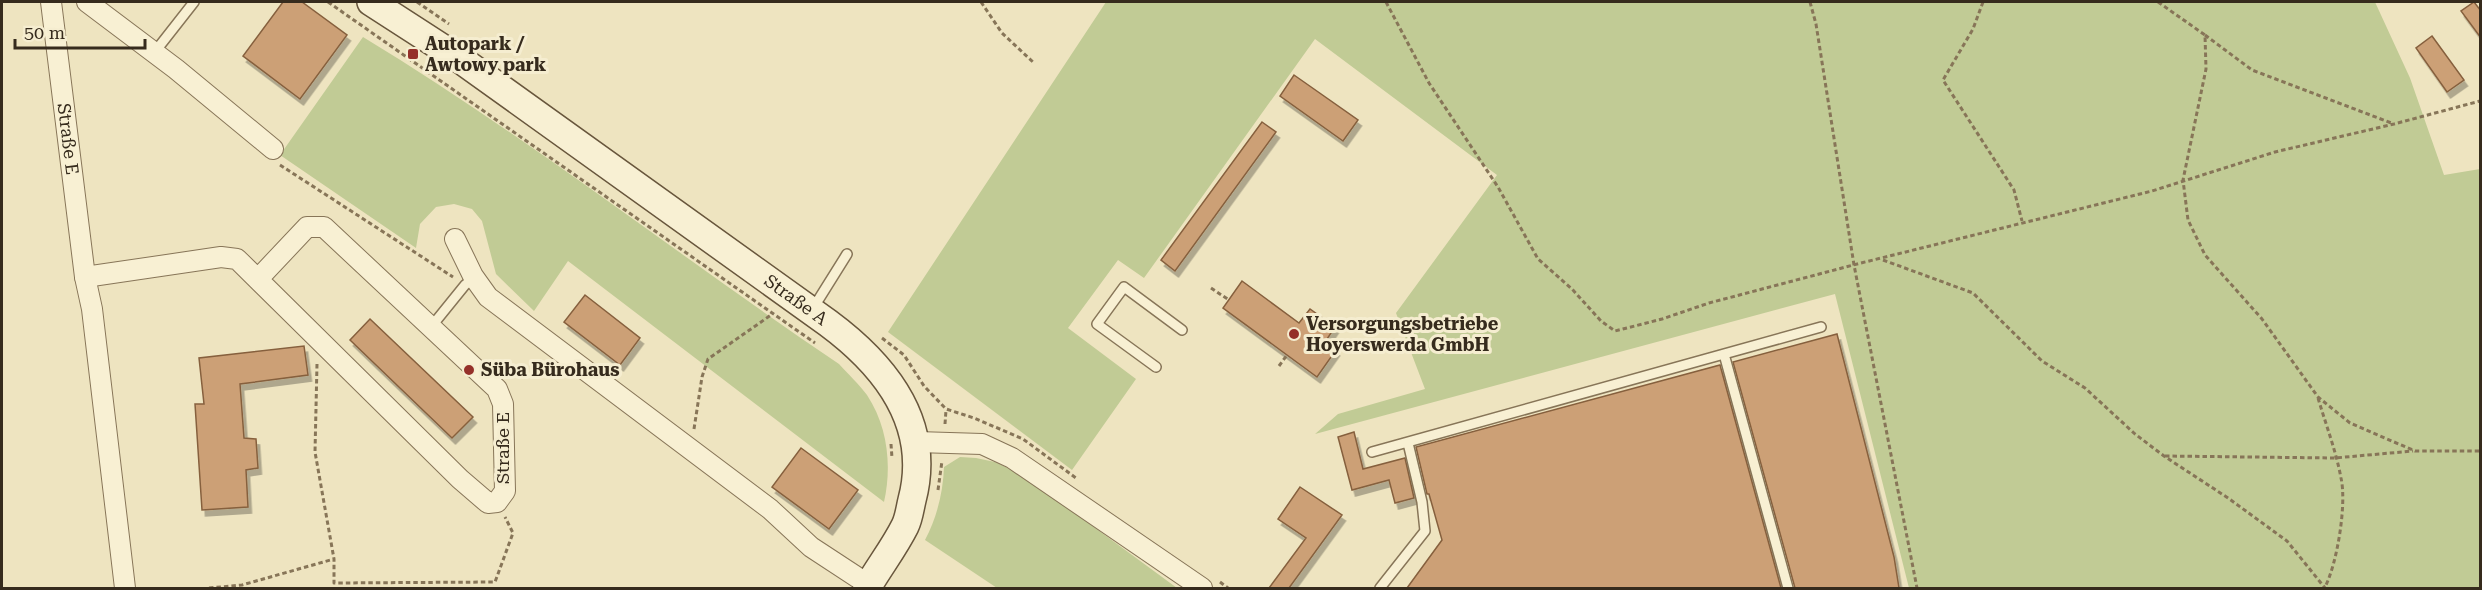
<svg xmlns="http://www.w3.org/2000/svg" width="2482" height="590" viewBox="0 0 2482 590" font-family="'Roboto Serif',serif">
	<style>
		.green { fill: #c1cb95 }
		.building { fill: #cca076; stroke: #86603e; stroke-width: 1.5; filter: url(#shadow) }
		.lines { fill: none; stroke-linecap: round; stroke-linejoin: round }
		.lane-casing { stroke: #877558; stroke-width: 12 }
		.street-casing { stroke: #877558; stroke-width: 22 }
		.secondary-casing { stroke: #68563c; stroke-width: 30 }
		.path { stroke: #877558; stroke-width: 3; stroke-dasharray: 4.5 3; stroke-linecap: butt }
		.lane { stroke: #f8f0d3; stroke-width: 9 }
		.street { stroke: #f8f0d3; stroke-width: 20 }
		.secondary { stroke: #f8f0d3; stroke-width: 27 }
		.poi-dot { fill: #953029; stroke: #f5edd0; stroke-width: 2 }
		.labels { text-anchor: middle; stroke-width: 6; stroke-linejoin: round; paint-order: stroke }
		.poi-label { font-size: 18px; font-weight: bold; fill: #362b1d; stroke: #f5edd0; text-anchor: start }
		.street-label { font-size: 18px; fill: #362b1d; stroke: #f5edd0 }
	</style>
	<defs>
		<filter id="shadow"><feDropShadow dx="3.5" dy="6" stdDeviation="0" flood-color="#0004"/></filter>
	</defs>
	<rect width="100%" height="100%" fill="#eee4c0"/>
	<!-- green -->
	<path class="green" d="M1106 2H2375L2410 78 2444 175 2480 169V588H1909L1835 294 1315 434 1338 414 1425 389 1396 313 1497 175 1315 39 1144 278 1118 260 1068 328 1136 379 1072 470 888 332Z
		M363 37C528 137 679 256 839 364 848 374 859 384 867 395 888 427 892 466 884 502L568 261 534 311 496 274 482 221 472 209 454 204 436 207 420 224 416 248 280 155Z
		M960 457 976 458 995 462 1014 471 1049 494 1177 588H997L925 540C937 517 943 493 944 467Z"/>
	<!-- building -->
	<path class="building" d="M283 2H302L347 35 300 99 243 56Z
		M2474 2 2481 11V38L2461 11Z
		M2432 36 2464 80 2447 92 2416 48Z
		M1294 75 1358 120 1343 141 1280 96Z
		M1262 122 1276 132 1175 271 1161 260Z
		M1242 281 1299 323 1310 309 1335 327 1325 342 1336 350 1317 377 1223 308Z
		M585 295 640 338 620 365 564 322Z
		M370 319 473 417 452 438 350 340Z
		M1837 334 1894 557 1899 588H1795L1733 362Z
		M304 346 308 375 240 384 244 438 256 439 258 468 246 470 248 507 202 510 195 404H204L199 358Z
		M1720 365 1781 588H1407L1442 540 1429 494H1427L1416 447Z
		M1354 432 1363 469 1405 458 1414 498 1395 503 1389 480 1352 490 1338 437Z
		M801 448 858 490 829 529 772 487Z
		M1300 487 1342 515 1289 588H1269L1306 538 1278 519Z"/>
	<g class="lines">
		<defs>
			<path id="lane" d="M154 53 194 2
				M812 310 847 254
				M431 327 465 285 474 278
				M1724 354 1821 327
				M1156 367 1097 324 1124 287 1182 330
				M1372 452 1724 354 1788 588
				M1380 588 1425 531 1422 502 1408 443"/>
			<g id="street">
				<path id="s1" d="M51 2 85 277 92 309 125 588"/>
				<path d="M87 2 176 69 273 149"/>
				<path d="M455 239 473 276 488 297 770 509 811 547 869 585"/>
				<path d="M85 277 221 257 237 259 460 479 488 503 497 502 505 491 503 404 497 389 324 227H307L258 279"/>
				<path d="M917 442 982 444 1012 458 1202 588"/>
			</g>
			<g id="secondary">
				<path id="s2" d="M371 2 464 62 828 323C886 366 932 424 912 500 910 508 909 518 905 526 894 548 879 567 867 588"/>
			</g>
		</defs>
		<!-- lane casing -->
		<use href="#lane" class="lane-casing"/>
		<!-- street casing -->
		<use href="#street" class="street-casing"/>
		<!-- secondary casing -->
		<use href="#secondary" class="secondary-casing"/>
		<!-- path -->
		<path class="path" d="M328 2 815 343
			M417 2 449 24
			M981 2 1002 33 1034 63
			M1386 2 1429 83 1498 187 1538 259 1572 289 1601 321 1615 331 1662 319 1709 303 1861 263 2152 191 2275 152 2394 124 2480 101
			M1810 2 1816 24 1854 265 1917 588
			M1983 2 1973 29 1943 80 2014 190 2022 221
			M2158 2 2205 35 2206 69 2183 180 2188 220 2205 255 2262 319 2318 397 2350 423 2415 451H2480
			M2205 35 2252 70 2394 124
			M280 165 453 277
			M1883 260 1973 293 2042 361 2085 388 2135 434 2164 456 2228 498 2287 541 2325 588
			M1211 288 1229 300
			M882 338 904 355 924 386 946 409 974 418 1023 439 1076 478
			M317 364 315 452 334 559V583L495 582 513 533 505 517
			M1279 366 1287 355
			M2318 398C2326 425 2336 451 2341 478 2347 504 2337 564 2325 587
			M945 424 946 410
			M694 429 702 377 708 359 771 315
			M891 444 892 458
			M2165 456 2335 458 2413 451
			M938 490 942 461
			M1220 582 1228 588
			M209 588 242 585 334 559"/>
		<!-- lane -->
		<use href="#lane" class="lane"/>
		<!-- street -->
		<use href="#street" class="street"/>
		<!-- secondary -->
		<use href="#secondary" class="secondary"/>
	</g>
	<!-- markers -->
	<g class="poi-dot">
		<rect x="407" y="48" width="12" height="12" rx="3"/>
		<circle cx="1294" cy="334" r="6"/>
		<circle cx="469" cy="370" r="6"/>
	</g>
	<g class="labels">
		<!-- poi labels -->
		<g class="poi-label">
			<text x="425" y="50">Autopark /<tspan x="425" dy="21">Awtowy park</tspan></text>
			<text x="1306" y="330">Versorgungsbetriebe<tspan x="1306" dy="21">Hoyerswerda GmbH</tspan></text>
			<text x="481" y="376">Süba Bürohaus</text>
		</g>
		<!-- street labels -->
		<g class="street-label">
			<text dy="6" stroke="none"><textPath href="#s1" startOffset="138">Straße E</textPath></text>
			<text dy="6" stroke="none"><textPath href="#s2" startOffset="519">Straße A</textPath></text>
			<text transform="translate(503 448) rotate(-90)" y="6">Straße E</text>
		</g>
	</g>
	<!-- border -->
	<rect width="2482" height="590" fill="none" stroke="#362b1d" stroke-width="6"/>
	<!-- scale -->
	<path d="M15 39v9h130v-9" fill="none" stroke="#362b1d" stroke-width="3"/>
	<text x="24" y="39" font-size="18" fill="#362b1d" stroke="#f5edd0" stroke-width="4.5" paint-order="stroke">50 m</text>
</svg>
